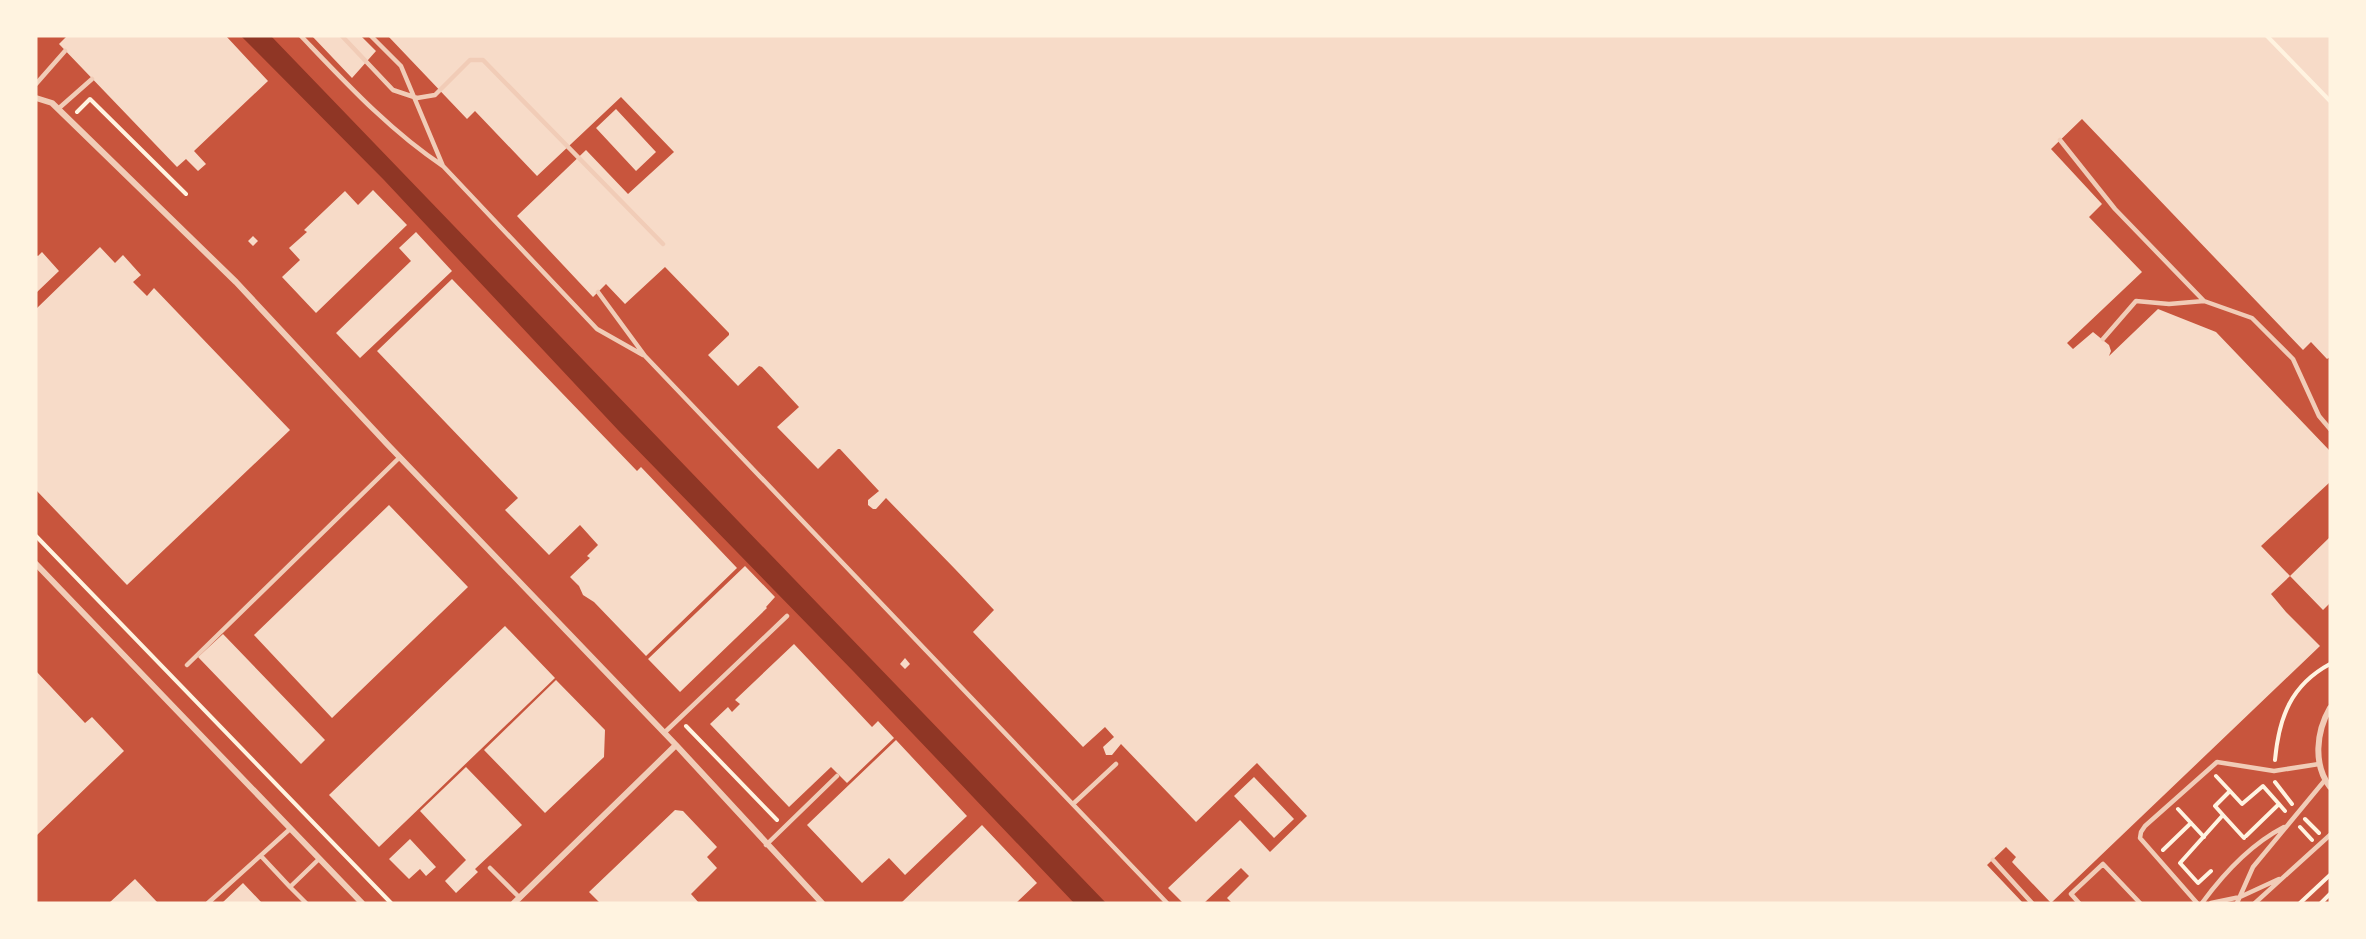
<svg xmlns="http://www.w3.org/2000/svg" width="2366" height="939" viewBox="0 0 2366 939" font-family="'Roboto Condensed',sans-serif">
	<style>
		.water { fill: #8f3625 }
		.building { fill: #f7dbc8 }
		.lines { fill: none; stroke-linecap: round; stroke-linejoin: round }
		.path { stroke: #fff3e0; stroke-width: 4 }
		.service { stroke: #f1ccb7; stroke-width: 4.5 }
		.minor { stroke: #f1ccb7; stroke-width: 6 }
	</style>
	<rect width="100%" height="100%" fill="#c8553d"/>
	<!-- water -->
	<path class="water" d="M241 36H271L1106 903H1074L854 672 618 430 384 180Z"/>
	<!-- building -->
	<path class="building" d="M67 36H226L268 81 194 151 206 164 198 171 186 159 177 167 59 44Z
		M312 36H361L376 51 352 78Z
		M388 36H2330V357L2327 359 2311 342 2303 350 2082 119 2051 149 2102 204 2089 217 2142 272 2067 343 2073 349 2093 332 2109 345 2111 351 2109 356 2158 309 2216 332 2330 451V482L2261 546 2290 576 2330 537V603L2323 610 2290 576 2271 594 2286 612 2320 646 2051 903 2012 862 2016 857 2006 847 1987 865 2023 903H1232L1227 898 1249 876 1241 868 1204 903H1183L1168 888 1240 820 1270 852 1307 816 1257 763 1196 822 1121 744 1112 755H1106L1103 747 1114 737 1105 727 1083 747 973 632 994 610 955 569 886 498 876 509H873L868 505V500L879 491 840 449H838L818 469 777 427 799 407 762 367 759 366 738 386 708 355 729 335V333L665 267 625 304 606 284 593 297 517 216 586 150 628 194 674 152 621 97 537 176 475 111 467 119Z
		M616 109 656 152 636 171 596 128Z
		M373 190 407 225 316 313 282 277 300 260 289 248 307 232 304 230 345 191 358 205Z
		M416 232 452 271 360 358 336 333 411 261 399 248Z
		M253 236 258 241 253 246 248 241Z
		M100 247 115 263 123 255 141 275 133 282 147 296 154 288 290 430 127 585 36 490V309Z
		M42 252 59 271 36 293V255L38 256Z
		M452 279 637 471 641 467 737 568 646 656 594 602 583 595 579 586 570 577 590 558 587 556 598 545 580 525 549 555 505 510 518 498 377 351Z
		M389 505 468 587 332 718 254 635Z
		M745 566 775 597 766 607 767 608 680 692 648 659Z
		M505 626 555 678 379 847 329 795Z
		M223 634 325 740 301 764 198 657Z
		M794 644 872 727 878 721 894 738 847 783 831 767 789 807 710 724 728 707 732 712 740 704 735 700Z
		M905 658 910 664 905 669 900 664Z
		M36 671 85 723 92 717 124 751 36 836Z
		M556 680 605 730 604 757 545 813 484 750Z
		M896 740 967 816 905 875 889 858 862 883 807 825Z
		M466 767 522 825 475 869 478 872 456 893 445 881 466 860 420 811Z
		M1254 777 1294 819 1274 838 1234 796Z
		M675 810 683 811 717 847 707 857 717 868 691 894 699 903H600L589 892Z
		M982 825 1037 883 1016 903H901Z
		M410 839 436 867 426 876 420 869 409 879 389 859Z
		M135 879 158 903H109Z
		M243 883 262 903H222Z"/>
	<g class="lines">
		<!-- path -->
		<path class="path" d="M2267 36 2330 101
			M77 112 90 99 186 194
			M36 536 391 903
			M686 726 777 820
			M2275 760C2279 717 2291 685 2330 664
			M2216 776 2230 791
			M2275 782 2292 804
			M2178 809 2204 837
			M2223 815 2215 806 2230 791 2242 804 2263 786 2279 804
			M2305 819 2319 833
			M2300 827 2312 840
			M2246 836 2279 804 2285 811
			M2163 850 2191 823
			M2211 871 2198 883 2180 863 2223 815 2244 838
			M2300 903 2330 875
			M2321 903 2330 894"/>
		<!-- service -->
		<path class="service" d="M301 36C345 82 390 131 443 166L597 329 643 355
			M342 36 393 90 417 98 435 95 470 60H483L663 244
			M371 36 401 66 443 166
			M36 84 65 51
			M58 109 92 79
			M2060 140 2115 209 2204 301
			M598 292 645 356 1167 903
			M2103 339 2136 301 2169 304 2204 301 2252 318 2293 359 2319 416 2330 429
			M187 665 400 457
			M664 733 787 616
			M1073 804 1116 764
			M766 845 837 776
			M261 856 290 887
			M1993 860 2032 903
			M490 868 520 898
			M208 903 290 829
			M306 903 290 887 319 859
			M2079 903 2071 894 2103 864 2140 903
			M2197 903 2140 838 2141 832 2145 826 2217 762 2274 771 2319 764
			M2202 903C2224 873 2251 844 2284 827
			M2211 903 2240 897 2279 879
			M2237 903 2253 867 2325 780
			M2255 903 2330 835"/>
		<!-- minor -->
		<path class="minor" d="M36 98 52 103 236 282 388 445 676 745 822 903
			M36 564 362 903
			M2330 708C2316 732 2313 765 2330 787
			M514 903 676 745"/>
	</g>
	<!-- border -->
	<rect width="2366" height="939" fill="none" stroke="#fff3e0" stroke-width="75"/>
</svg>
